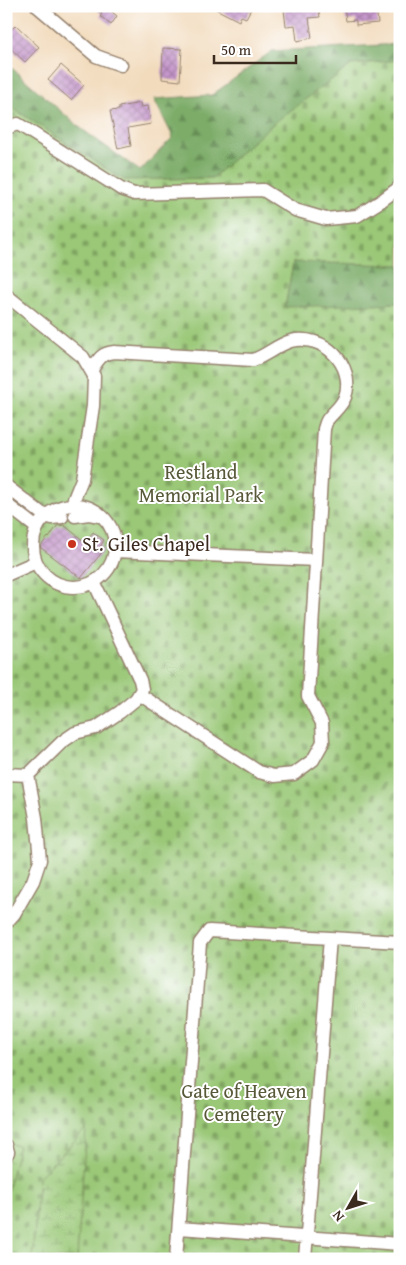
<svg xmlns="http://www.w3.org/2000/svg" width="406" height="1265" viewBox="0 0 406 1265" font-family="'Gentium Book Plus',serif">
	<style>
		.forest { fill: url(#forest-firs); stroke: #5b6b43 }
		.wetland { fill: url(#wetland-marsh); stroke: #6a794a }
		.cemetery { fill: url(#cemetery-stones); stroke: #6a794a }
		.building { fill: url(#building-cross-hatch) }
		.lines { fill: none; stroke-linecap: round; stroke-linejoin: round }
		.minor-casing { stroke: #96826e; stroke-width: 15 }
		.minor { stroke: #fff; stroke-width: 12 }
		.poi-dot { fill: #c8321e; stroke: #fff; stroke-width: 2 }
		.labels { text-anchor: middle; stroke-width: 4; stroke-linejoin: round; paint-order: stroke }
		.park-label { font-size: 20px; fill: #585939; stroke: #fff }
		.poi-label { font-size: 20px; fill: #3b2a1e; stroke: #fff; text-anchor: start }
	</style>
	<defs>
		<pattern id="forest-firs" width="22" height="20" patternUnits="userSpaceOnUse" patternTransform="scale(1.25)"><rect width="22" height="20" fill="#7bac68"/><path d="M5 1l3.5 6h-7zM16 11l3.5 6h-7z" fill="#668c55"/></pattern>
		<pattern id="wetland-marsh" width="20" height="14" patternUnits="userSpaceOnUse" patternTransform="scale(1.25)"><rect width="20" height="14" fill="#9ac877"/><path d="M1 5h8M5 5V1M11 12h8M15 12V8" fill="none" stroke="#7fa361"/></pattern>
		<pattern id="cemetery-stones" width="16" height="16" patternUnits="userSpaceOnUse" patternTransform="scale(1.25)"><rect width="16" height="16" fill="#9ac877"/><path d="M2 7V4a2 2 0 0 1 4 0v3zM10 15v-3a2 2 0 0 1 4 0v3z" fill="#7fa361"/></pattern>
		<pattern id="building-cross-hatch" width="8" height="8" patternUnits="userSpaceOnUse" patternTransform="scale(1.25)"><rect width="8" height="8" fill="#c596cb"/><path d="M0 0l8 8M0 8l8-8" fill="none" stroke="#a17ba4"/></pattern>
	</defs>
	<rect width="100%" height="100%" fill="#fff"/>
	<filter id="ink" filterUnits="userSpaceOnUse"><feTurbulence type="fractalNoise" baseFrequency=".02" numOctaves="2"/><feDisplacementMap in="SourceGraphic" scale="10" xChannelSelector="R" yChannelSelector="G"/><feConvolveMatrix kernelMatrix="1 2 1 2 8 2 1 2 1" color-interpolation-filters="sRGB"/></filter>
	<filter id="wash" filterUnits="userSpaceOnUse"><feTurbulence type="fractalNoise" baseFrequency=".0096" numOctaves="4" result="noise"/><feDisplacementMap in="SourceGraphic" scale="20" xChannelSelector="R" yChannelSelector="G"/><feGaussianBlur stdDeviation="1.12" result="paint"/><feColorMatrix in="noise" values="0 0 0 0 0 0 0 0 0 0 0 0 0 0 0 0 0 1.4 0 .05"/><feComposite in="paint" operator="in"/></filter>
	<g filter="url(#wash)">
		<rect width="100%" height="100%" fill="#f2dbbd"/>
		<!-- forest -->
		<path class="forest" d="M400 44V60L351 65 273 124 212 178 124 180 6 104V63L79 127 140 171 173 137 154 99 212 95 272 51Z
			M293 262 400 265V303L285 308Z"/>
		<!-- wetland -->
		<path class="wetland" d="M87 1128 77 1259H32L39 1177Z
			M6 1143 19 1146 6 1196Z"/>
		<!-- cemetery -->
		<path class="cemetery" d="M400 60V265L293 262 285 307 400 303V1259H77L86 1129 39 1177 32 1259H6V1196L19 1146 6 1143V104L124 180 212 178 273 124 351 65Z"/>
		<g id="blocks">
			<!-- building -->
			<path class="building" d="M93 6H115L111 11 117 16 111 25 100 16 102 14Z
				M210 6H245L251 9 246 18 241 16 239 21Z
				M309 6H318L320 17 309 18 312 38 297 41 295 25 286 26 284 10Z
				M344 6H376L378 23 356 25V20L346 21Z
				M16 25 39 47 25 62 6 44V35Z
				M163 48 182 49 180 81 162 79Z
				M61 65 84 85 71 100 48 80Z
				M140 103 141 107 148 106 151 124 128 128 131 146 118 149 110 111 119 110V107Z
				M64 525 85 542 93 532 104 540 100 547 104 550 81 578 40 547 48 537 49 538 57 526Z"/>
		</g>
	</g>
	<g filter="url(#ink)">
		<use href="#blocks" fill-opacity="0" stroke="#96826e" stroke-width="1"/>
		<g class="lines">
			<defs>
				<path id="minor" d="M37 6 96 56 121 65
					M6 128 18 124 121 189 134 194 263 190 295 210 326 219 357 216 381 201 400 187
					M6 295 83 357 94 376 93 406 82 479 72 504
					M91 371C98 360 101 353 114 352L253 360C267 355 277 345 291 341 323 333 356 365 345 397 341 407 334 411 328 419 326 421 325 426 324 429L308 696 322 723 323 742 313 760 294 774 274 776 259 772 139 694
					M6 486 45 516 52 518 62 517
					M6 504 37 528
					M33 546a41 41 0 1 1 82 0a41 41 0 1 1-82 0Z
					M75 516 89 514 100 516
					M115 551 316 560
					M6 575 36 562
					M6 774 28 775 36 818 40 860 33 881 14 914 6 923
					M28 775 62 742 75 733 96 728 120 712 136 699 142 689 140 680 94 582
					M6 1145 8 1152 6 1155
					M179 1228 400 1244
					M176 1259 200 943 209 931 400 942
					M305 1259 330 938"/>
			</defs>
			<!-- minor casing -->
			<use href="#minor" class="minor-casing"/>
			<!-- minor -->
			<use href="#minor" class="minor"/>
		</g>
	</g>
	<!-- markers -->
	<circle class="poi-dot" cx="72" cy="544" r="5"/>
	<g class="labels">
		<!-- park labels -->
		<g class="park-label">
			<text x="201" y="479">Restland<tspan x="201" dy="23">Memorial Park</tspan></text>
			<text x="244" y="1098">Gate of Heaven<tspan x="244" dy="23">Cemetery</tspan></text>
		</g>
		<!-- poi labels -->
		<g class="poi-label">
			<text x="82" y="551">St. Giles Chapel</text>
		</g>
	</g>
	<!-- margin -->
	<rect width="406" height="1265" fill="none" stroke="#fff" stroke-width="25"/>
	<!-- north arrow -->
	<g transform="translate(348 1208) rotate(231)" stroke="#ffffff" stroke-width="4" paint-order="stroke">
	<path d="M0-4L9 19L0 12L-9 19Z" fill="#3b2a1e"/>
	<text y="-8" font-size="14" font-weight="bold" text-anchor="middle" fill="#3b2a1e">N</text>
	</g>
	<!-- scale -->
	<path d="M214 55v8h82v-8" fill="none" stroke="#3b2a1e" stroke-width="2.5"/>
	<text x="221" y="55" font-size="15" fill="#3b2a1e" stroke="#ffffff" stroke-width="4" paint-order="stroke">50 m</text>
</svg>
